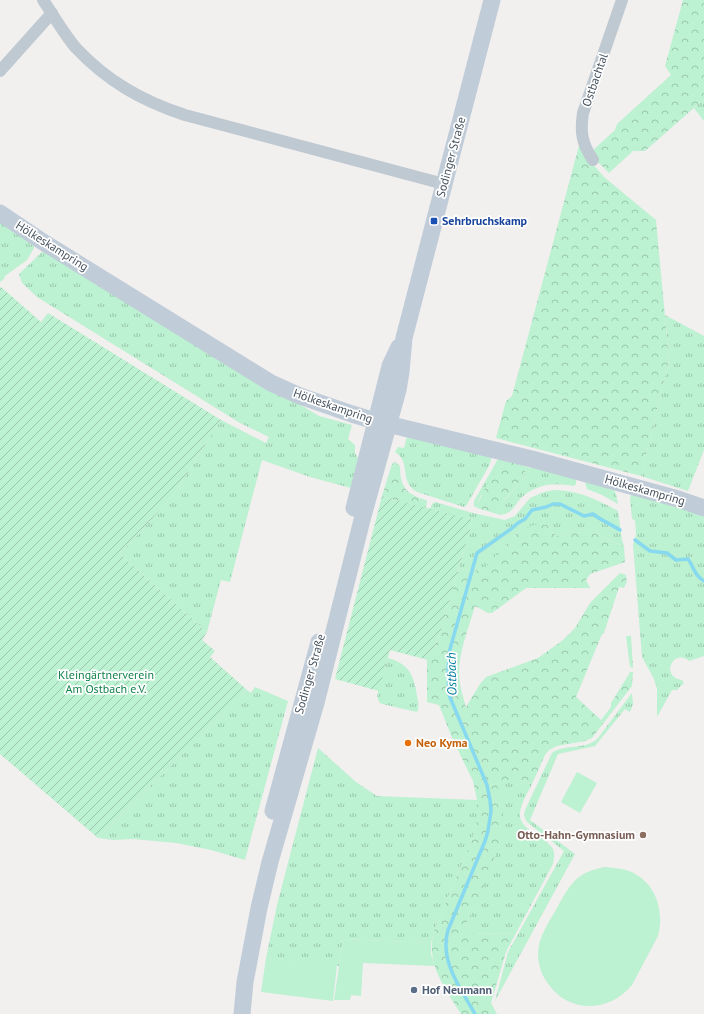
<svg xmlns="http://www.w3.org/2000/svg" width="704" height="1014" viewBox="0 0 704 1014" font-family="'PT Sans',sans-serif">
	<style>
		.grass { fill: url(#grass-tufts) }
		.forest { fill: url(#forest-crowns) }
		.garden { fill: url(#garden-furrows) }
		.pitch { fill: #bcf1d1 }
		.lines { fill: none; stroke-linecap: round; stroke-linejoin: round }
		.stream { stroke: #87d9f0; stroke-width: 3.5 }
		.minor { stroke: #bfc9d2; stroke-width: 12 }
		.secondary { stroke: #c1ccd9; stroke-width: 17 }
		.transit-dot { fill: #1a4fb4; stroke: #fff; stroke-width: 1.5 }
		.food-dot { fill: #e8710a; stroke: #fff; stroke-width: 1.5 }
		.education-dot { fill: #8d6e63; stroke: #fff; stroke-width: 1.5 }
		.service-dot { fill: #5c6f8a; stroke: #fff; stroke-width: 1.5 }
		.labels { text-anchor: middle; stroke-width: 3.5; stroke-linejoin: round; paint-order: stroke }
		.street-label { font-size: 12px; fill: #46525e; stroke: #fff }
		.transit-label { font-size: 12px; font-weight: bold; fill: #164399; stroke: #fff; text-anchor: start }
		.park-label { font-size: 12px; fill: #13834c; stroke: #fff }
		.food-label { font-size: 12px; font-weight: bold; fill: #c56008; stroke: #fff; text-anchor: start }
		.education-label { font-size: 12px; font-weight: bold; fill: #785e54; stroke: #fff; text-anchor: end }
		.service-label { font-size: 12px; font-weight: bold; fill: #4e5e75; stroke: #fff; text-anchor: start }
		.water-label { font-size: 13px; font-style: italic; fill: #0780a1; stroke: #fff }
	</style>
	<defs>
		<pattern id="grass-tufts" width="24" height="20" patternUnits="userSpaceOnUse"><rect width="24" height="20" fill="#bcf1d1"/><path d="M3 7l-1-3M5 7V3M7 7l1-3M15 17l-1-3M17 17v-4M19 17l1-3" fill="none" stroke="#9bc6ad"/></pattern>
		<pattern id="forest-crowns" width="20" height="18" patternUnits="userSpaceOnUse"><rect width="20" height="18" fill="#bcf1d1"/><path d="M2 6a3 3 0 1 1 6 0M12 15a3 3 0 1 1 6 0" fill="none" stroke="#9bc6ad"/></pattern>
		<pattern id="garden-furrows" width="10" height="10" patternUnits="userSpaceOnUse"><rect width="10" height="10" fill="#bcf1d1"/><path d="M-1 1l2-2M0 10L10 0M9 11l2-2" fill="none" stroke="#9bc6ad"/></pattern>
	</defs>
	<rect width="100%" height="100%" fill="#f2efef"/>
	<!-- grass -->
	<path class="grass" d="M704 99V121L694 108Z
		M0 222 34 246V248L27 260 5 276 4 279 0 282Z
		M42 252H46L319 416 352 425 348 439 355 445V453L358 458 351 488 310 477 262 460 230 582 221 580 207 632 120 554 174 494 221 420 266 443 269 437 240 423 37 297 22 283 19 274Z
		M665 315 704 336V450L688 491 641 476 669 360Z
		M407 436 492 457 489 466 466 506 464 507 417 492C398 481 412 462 395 452L398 447 404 448Z
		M498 459 506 461 480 497 477 508 474 506V501Z
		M525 466 530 468 531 466 576 479V484L574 486C561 484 549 483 537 488 531 490 525 494 521 498 514 506 510 517 497 514 501 510 501 505 505 500 512 490 527 480 525 466Z
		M585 482 614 490 616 494 618 504 602 495 587 489Z
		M554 490C578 490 598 500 618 511L622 540 624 546C611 541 593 531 579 529 571 528 566 538 558 536 553 534 550 529 547 525L520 530 500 551 486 568 470 572 459 568 473 520 430 509 432 504 435 502 473 513 505 520 515 516 530 498 544 492Z
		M635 494 704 516V656L689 661C674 648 659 676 682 680L684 683 677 690H672L657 717V689L654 679 642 657 633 545 636 535 635 520 632 519 630 498 631 495Z
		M388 658C410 664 414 676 417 696 418 702 420 707 417 712L382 704 379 702 377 696Z
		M255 687 288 701 245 860 211 850 176 843 133 839 114 840 98 838 247 690 251 693Z
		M632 693 633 704 630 712 625 709 595 746 558 754 530 820 575 854 495 1001 508 952 564 851 527 822 524 816 525 810 552 753C566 743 585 751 598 738Z
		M318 748 356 782 377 796 477 800V819L473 837 434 931 431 943 343 939 339 966 266 958 277 905Z
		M494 778 532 784C528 792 521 803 520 813 518 830 547 837 553 849 555 854 554 859 553 864L516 933 473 934 466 925 495 857 503 810 501 799Z"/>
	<!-- forest -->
	<path class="forest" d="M683 0H704V99L645 151H633L609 173 596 160 591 152 615 130 617 124 671 75 665 66Z
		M581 138V151L591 162 604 177 656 220 669 360 641 476 496 438 506 401 512 396Z
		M506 461 525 466C527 481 511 490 504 501 502 505 500 509 499 513L497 514 477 508C481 493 489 481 499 468H501Z
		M395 462 400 466C400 487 406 494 426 500L427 501 426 508 382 496 392 464Z
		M534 525H547C550 529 553 534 558 536 566 538 571 528 579 529 594 531 610 541 624 546L625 562 590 574 586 580 590 588H526L492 613H488L475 606C469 627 459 651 459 673 459 685 463 696 466 707L480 684 486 677 538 658 563 640 575 628 590 603 620 573 626 575 627 583H626L624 588 619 587 604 633 602 634 576 697 601 720 611 707V703L629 674 630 672H633L632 686 592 738 585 741 557 746 549 750 545 755 532 784 495 779C498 789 502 798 503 808 506 845 480 892 466 925L473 934 516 933 506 952 491 1003 497 1014H461C445 988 425 963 434 931L473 837 477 819V800L473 781 453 740 439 705 427 702V656L436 647 459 568 470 572 485 568 500 551 520 530Z
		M626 636H631L633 668 630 667Z"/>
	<!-- garden -->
	<path class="garden" d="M1 287 41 322 48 313 221 420 174 494 120 554 207 632 202 640 215 651 210 657 247 690 98 838 0 754V288Z
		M382 496 473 520 436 647 427 656 428 660 390 650 379 691 335 679Z"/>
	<!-- pitch -->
	<path class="pitch" d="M577 772 597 783 580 813 561 802Z
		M605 867C612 868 619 868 626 870 655 879 665 910 658 936L632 985C610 1012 570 1014 549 985 542 976 538 965 538 954 538 936 550 921 558 906 571 883 577 872 605 867Z
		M343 939 431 943V954L435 966 363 963 361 996 351 995 350 1000H334Z
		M266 958 337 965 333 1001 261 992Z"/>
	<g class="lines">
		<!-- stream -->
		<path class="stream" d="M635 540 650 551 667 553 676 560 688 559C694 567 694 575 704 581
			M475 1014C461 989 439 961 448 930L485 841 488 831 491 811 490 800 487 785 449 695 448 668 450 649 477 553 511 529 518 523 525 519 532 510 546 507 553 504H560L584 516 593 514C602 521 611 524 620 530"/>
		<!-- minor -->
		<path class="minor" d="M43 0C54 16 64 34 76 48 107 81 142 101 185 115L444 184
			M0 71 52 13
			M593 160C582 144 580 132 583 113L622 0"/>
		<!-- secondary -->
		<path class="secondary" d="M0 213 43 242 271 383 300 396 352 414 375 421 532 459 678 499 704 508
			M354 508 390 366 399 347
			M273 811 319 642
			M242 1014 245 982 259 908 270 862 316 703 363 516 398 390 401 372 404 338 492 0"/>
	</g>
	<!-- markers -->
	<rect class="transit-dot" x="430" y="217" width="8" height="8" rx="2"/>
	<circle class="food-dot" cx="408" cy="743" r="4"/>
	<circle class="education-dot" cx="643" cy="835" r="4"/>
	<circle class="service-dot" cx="414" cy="990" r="4"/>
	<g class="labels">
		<!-- street labels -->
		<g class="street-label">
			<text transform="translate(595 80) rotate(-71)" y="4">Ostbachtal</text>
			<text transform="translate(451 157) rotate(-75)" y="4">Sodinger Straße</text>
			<text transform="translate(52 246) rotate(32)" y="4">Hölkeskampring</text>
			<text transform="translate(333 406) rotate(19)" y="4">Hölkeskampring</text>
			<text transform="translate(645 490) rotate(16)" y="4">Hölkeskampring</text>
			<text transform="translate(310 674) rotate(-74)" y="4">Sodinger Straße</text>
		</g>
		<!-- transit labels -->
		<g class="transit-label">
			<text x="442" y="225">Sehrbruchskamp</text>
		</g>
		<!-- park labels -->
		<g class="park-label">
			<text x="106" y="679">Kleingärtnerverein<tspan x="106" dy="14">Am Ostbach e.V.</tspan></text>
		</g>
		<!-- food labels -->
		<g class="food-label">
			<text x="416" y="747">Neo Kyma</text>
		</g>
		<!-- education labels -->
		<g class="education-label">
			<text x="635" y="839">Otto-Hahn-Gymnasium</text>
		</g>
		<!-- service labels -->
		<g class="service-label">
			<text x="422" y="994">Hof Neumann</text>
		</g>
		<!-- water labels -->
		<g class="water-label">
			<text transform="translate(451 674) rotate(-91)" y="5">Ostbach</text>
		</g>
	</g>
</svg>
